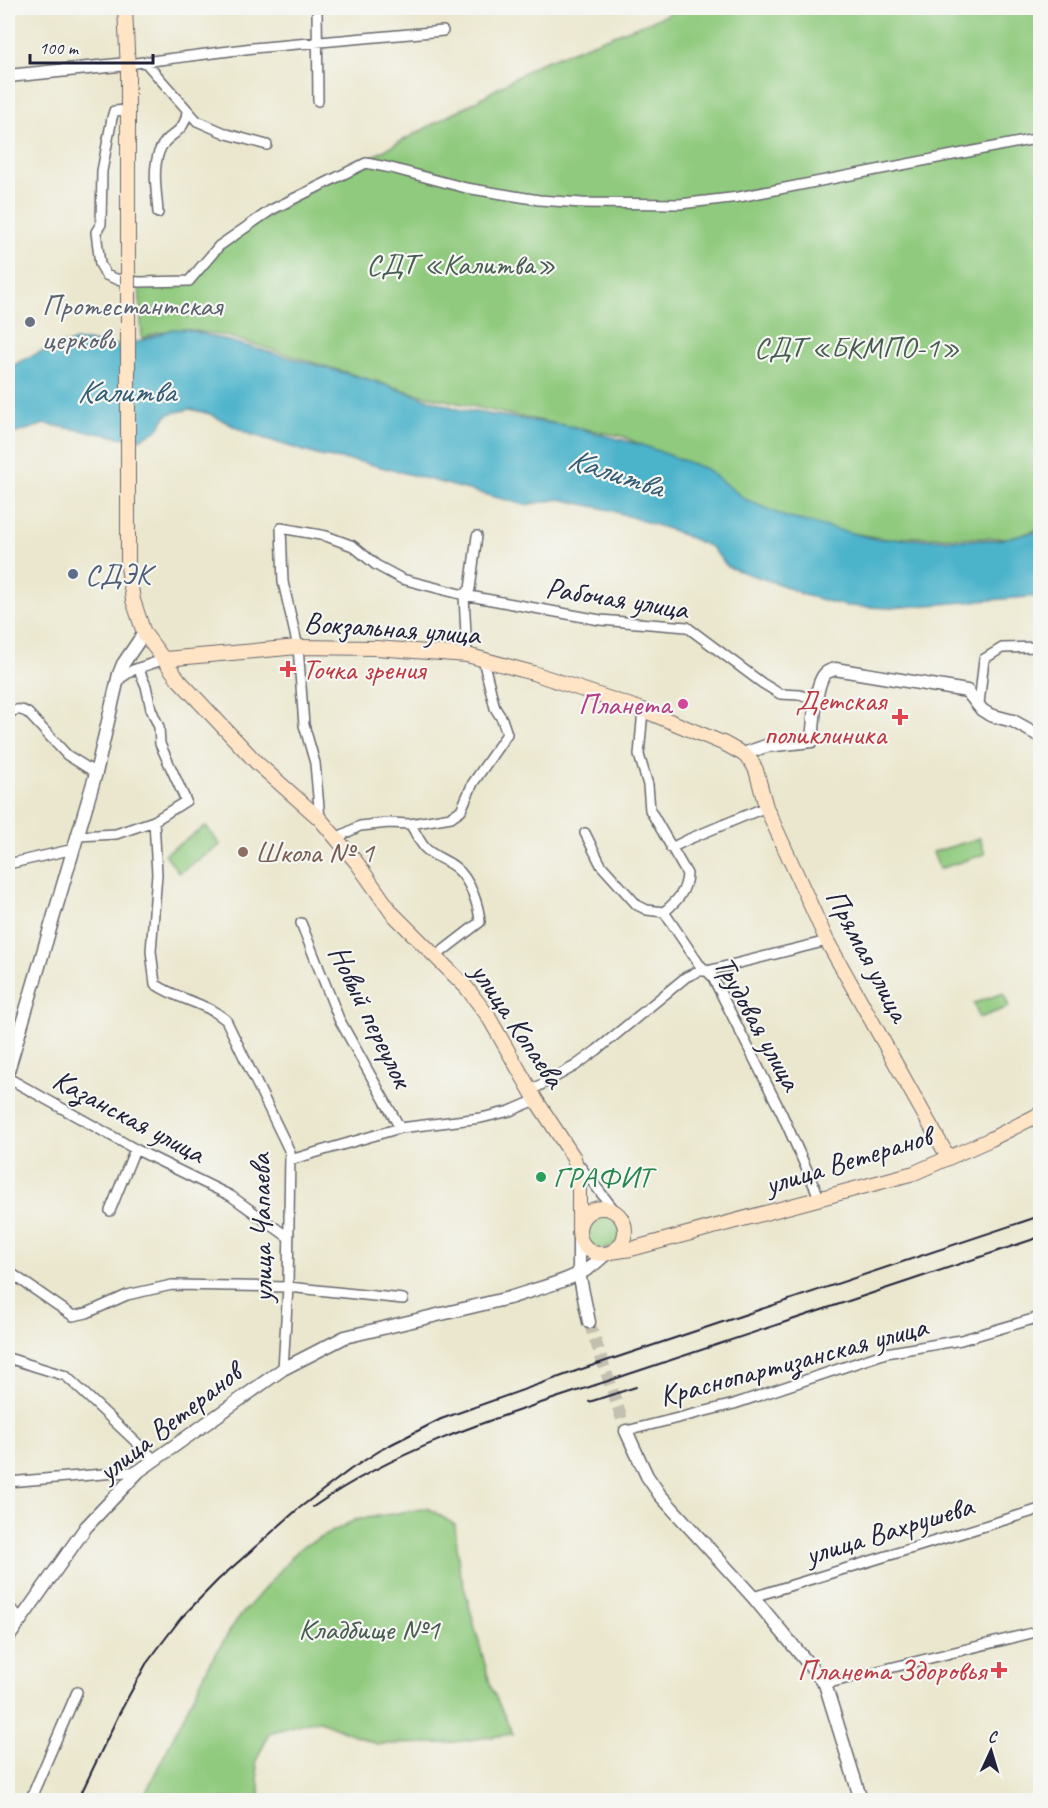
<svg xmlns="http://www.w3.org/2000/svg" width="1048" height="1808" viewBox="0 0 1048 1808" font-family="Caveat,sans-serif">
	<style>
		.green { fill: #90ca7e; stroke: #59765c; stroke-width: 1.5 }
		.water { fill: #4cb3ca; stroke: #376a82; stroke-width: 1.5 }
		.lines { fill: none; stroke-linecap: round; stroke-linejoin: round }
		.tertiary-tunnel { stroke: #c3c0b1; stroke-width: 12; stroke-dasharray: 12 6; stroke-linecap: butt }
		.minor-casing { stroke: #68676e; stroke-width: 12 }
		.tertiary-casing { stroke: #68676e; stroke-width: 15 }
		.secondary-casing { stroke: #68676e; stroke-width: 16 }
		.minor { stroke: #fff; stroke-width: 9 }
		.tertiary { stroke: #fff; stroke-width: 12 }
		.secondary { stroke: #ffe4c6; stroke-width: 14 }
		.rail { stroke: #22223b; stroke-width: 2 }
		.secondary-bridge-casing { stroke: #68676e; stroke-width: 16; stroke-linecap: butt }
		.secondary-bridge { stroke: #ffe4c6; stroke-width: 14 }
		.worship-dot { fill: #6b7280; stroke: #f6f6f2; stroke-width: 2 }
		.service-dot { fill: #5c6f8a; stroke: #f6f6f2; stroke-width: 2 }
		.health-dot { fill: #e0444e; stroke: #f6f6f2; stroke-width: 2 }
		.hotel-dot { fill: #d1479c; stroke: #f6f6f2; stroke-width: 2 }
		.education-dot { fill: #8d6e63; stroke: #f6f6f2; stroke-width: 2 }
		.leisure-dot { fill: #2e9e5b; stroke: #f6f6f2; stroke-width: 2 }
		.labels { text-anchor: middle; stroke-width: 4.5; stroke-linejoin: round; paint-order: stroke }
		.park-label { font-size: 30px; fill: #485d52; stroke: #f6f6f2 }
		.worship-label { font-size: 30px; fill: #5b616d; stroke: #f6f6f2; text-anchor: start }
		.service-label { font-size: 30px; fill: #4e5e75; stroke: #f6f6f2; text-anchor: start }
		.street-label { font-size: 30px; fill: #22223b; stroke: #f6f6f2 }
		.health-label { font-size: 30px; fill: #be3a42; stroke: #f6f6f2; text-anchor: end }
		.hotel-label { font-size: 30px; fill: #b23c85; stroke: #f6f6f2; text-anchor: end }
		.education-label { font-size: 30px; fill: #785e54; stroke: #f6f6f2; text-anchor: start }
		.leisure-label { font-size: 30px; fill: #27864d; stroke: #f6f6f2; text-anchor: start }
		.water-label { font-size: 32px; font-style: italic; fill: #335c74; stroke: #f6f6f2 }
	</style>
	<rect width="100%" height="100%" fill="#f6f6f2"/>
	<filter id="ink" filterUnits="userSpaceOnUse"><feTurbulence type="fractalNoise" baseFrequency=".0167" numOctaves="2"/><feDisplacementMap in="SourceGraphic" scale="12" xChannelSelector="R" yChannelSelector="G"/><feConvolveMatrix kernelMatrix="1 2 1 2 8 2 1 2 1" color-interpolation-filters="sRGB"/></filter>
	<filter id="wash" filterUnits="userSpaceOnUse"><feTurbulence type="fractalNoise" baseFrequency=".008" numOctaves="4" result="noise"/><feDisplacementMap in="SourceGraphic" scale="24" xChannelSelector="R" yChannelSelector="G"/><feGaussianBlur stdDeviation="1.35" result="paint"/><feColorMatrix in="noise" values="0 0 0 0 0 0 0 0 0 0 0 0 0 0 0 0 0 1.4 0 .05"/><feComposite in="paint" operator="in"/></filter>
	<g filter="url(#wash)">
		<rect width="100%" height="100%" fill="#ebe7ce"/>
		<!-- green -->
		<path class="green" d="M685 8H1040V529L1013 538 907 537 893 540 838 531 770 513 721 489 666 456 622 436 516 416 414 393 226 336 185 329 157 333 142 339 139 282 189 281 216 248 314 188 478 100 538 64Z
			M206 826 220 845 179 873 165 854Z
			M980 838 985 854 939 869 933 852Z
			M1004 993 1009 1007 979 1018 974 1003Z
			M584 1231a18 18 0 1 1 36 0a18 18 0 1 1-36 0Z
			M428 1508 455 1525 459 1568 491 1687 513 1734 447 1743 377 1744 320 1721 308 1722 269 1733 256 1761 260 1795 255 1800H142L210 1663 236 1621 300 1548 355 1520Z"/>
		<!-- water -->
		<path class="water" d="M173 329 189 330 370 380 461 410 569 426 645 446 706 469 745 499 786 517 876 539 997 540 1040 531V596L890 608 846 606 804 595 785 586 728 567 711 547 674 531 610 510 560 499 525 505 401 472 361 462 320 456 247 433 210 414 190 409 168 414 156 431 137 440 45 424 13 434 8 438V369C23 358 58 344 77 341 87 339 99 345 110 345 132 346 153 337 173 329Z"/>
	</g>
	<g filter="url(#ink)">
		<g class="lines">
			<!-- tertiary-tunnel -->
			<path class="tertiary-tunnel" d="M589 1322 626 1431"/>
			<defs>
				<path id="minor" d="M317 8 318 101
					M146 63 197 121 227 134 267 145
					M128 64 253 48 443 31
					M128 110 114 111 112 118 102 171 101 224 96 232 100 264 106 275 116 279 139 282 189 281 219 246 271 210 366 163 391 168 466 188 539 200 582 203 680 204 739 197 1040 138
					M158 213C157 193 152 171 159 152 166 132 185 136 187 111
					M467 655 464 595 470 589 477 536
					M118 680 133 670 165 659
					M979 704 984 659 1002 648 1040 647
					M643 710 639 755 648 785 650 810 687 874C686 892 677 901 664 912
					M8 714C15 709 20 708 28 713L67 755 96 773
					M320 819 315 763 304 725 298 647 283 582 281 528 326 536 353 546 376 565 402 579 464 595 600 620 687 627 762 683 780 694 800 695 816 701
					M154 821 157 874 151 951 155 984C178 1000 205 1002 226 1020L290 1152 288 1287 283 1369
					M410 824C415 831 419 841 425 848 434 857 447 860 456 868 470 879 479 906 480 922L436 956
					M585 833 601 865 637 905 647 910 664 912
					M78 836 116 834 154 821 186 801 160 744 159 727 151 709 146 686 138 668
					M336 838 360 826 389 823 410 824 451 817 461 810 473 783 507 734 502 719 495 708 483 660
					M671 848 689 839 766 807
					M8 864 74 849
					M664 912 699 964 712 976 782 1114 820 1199
					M301 923 339 1019 400 1128
					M8 1078 135 1149 231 1196 288 1237
					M530 1091 575 1066 597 1050 686 977 699 971H707L827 941
					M290 1160 400 1128 481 1118 510 1111 536 1100
					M579 1165 619 1216
					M110 1211 135 1149
					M8 1271 73 1316 87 1313 127 1295 172 1285 288 1287 403 1299
					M8 1358 66 1376 155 1460
					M626 1431 734 1404 886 1353 961 1340 1040 1317
					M8 1482 139 1471
					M753 1597 1040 1509
					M8 1607 21 1617
					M825 1684 1040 1631
					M30 1800 77 1692"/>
				<path id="tertiary" d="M8 76 128 64
					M743 754 766 746 812 741C814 726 814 683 826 673 828 671 833 670 835 669L967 691 982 710 990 715 1013 721 1040 736
					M8 1071 96 773 119 674 123 664 144 633
					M579 1235V1273L589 1322
					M626 1431 647 1476 660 1495 753 1597 825 1684 861 1800
					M8 1638 86 1527 139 1471 283 1369 345 1337 509 1298C532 1290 570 1281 589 1268 595 1264 601 1258 607 1253"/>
				<path id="secondary" d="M125 8 128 71V257
					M128 514V567L133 600 144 633 179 680 257 763 320 819 357 863 392 913 466 987 488 1016 536 1100 574 1158 579 1179V1228
					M165 659 298 647 376 648 467 655 533 673 643 710 725 744 743 754 751 761 756 770 766 807 827 941 948 1157
					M579 1231a23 23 0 1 1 46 0a23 23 0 1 1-46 0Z
					M611 1252 631 1249 914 1173 991 1139 1040 1114"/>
			</defs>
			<!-- minor casing -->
			<use href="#minor" class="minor-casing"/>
			<!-- tertiary casing -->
			<use href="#tertiary" class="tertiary-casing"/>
			<!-- secondary casing -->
			<use href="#secondary" class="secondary-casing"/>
			<!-- minor -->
			<use href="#minor" class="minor"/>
			<!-- tertiary -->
			<use href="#tertiary" class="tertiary"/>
			<!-- secondary -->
			<use href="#secondary" class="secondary"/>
			<!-- rail -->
			<path class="rail" d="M589 1402 636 1387
				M313 1507C409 1440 525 1409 635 1372 770 1328 905 1282 1040 1237
				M78 1800 118 1716 146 1664 181 1618 218 1580 298 1509 351 1469 384 1448 441 1419 579 1370 1040 1216"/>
			<defs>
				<path id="secondary-bridge" d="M128 514V257"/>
			</defs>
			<!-- secondary-bridge casing -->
			<use href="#secondary-bridge" class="secondary-bridge-casing"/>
			<!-- secondary-bridge -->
			<use href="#secondary-bridge" class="secondary-bridge"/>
		</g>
	</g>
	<!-- markers -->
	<circle class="worship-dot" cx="30" cy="322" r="6"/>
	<circle class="service-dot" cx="73" cy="574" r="6"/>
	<g class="health-dot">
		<path d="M285 660h6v6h6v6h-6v6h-6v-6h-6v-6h6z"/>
		<path d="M897 708h6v6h6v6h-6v6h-6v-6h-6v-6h6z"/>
		<path d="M996 1661h6v6h6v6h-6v6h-6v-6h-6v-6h6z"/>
	</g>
	<circle class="hotel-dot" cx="683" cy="704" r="6"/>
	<circle class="education-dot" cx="243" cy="852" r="6"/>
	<circle class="leisure-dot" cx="541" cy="1177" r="6"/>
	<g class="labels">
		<!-- park labels -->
		<g class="park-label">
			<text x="461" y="274">СДТ «Калитва»</text>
			<text x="857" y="357">СДТ «БКМПО-1»</text>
			<text x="369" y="1639">Кладбище №1</text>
		</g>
		<!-- worship labels -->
		<g class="worship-label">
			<text x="42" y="315">Протестантская<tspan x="42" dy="34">церковь</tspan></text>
		</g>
		<!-- service labels -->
		<g class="service-label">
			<text x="85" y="584">СДЭК</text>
		</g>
		<!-- street labels -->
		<g class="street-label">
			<text transform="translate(617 598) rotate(9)" y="10">Рабочая улица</text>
			<text transform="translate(392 628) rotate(4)" y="10">Вокзальная улица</text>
			<text transform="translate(868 955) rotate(62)" y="10">Прямая улица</text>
			<text transform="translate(371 1016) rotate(64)" y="10">Новый переулок</text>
			<text transform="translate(758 1023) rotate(61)" y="10">Трудовая улица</text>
			<text transform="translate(518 1025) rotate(56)" y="10">улица Копаева</text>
			<text transform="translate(129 1116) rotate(28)" y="10">Казанская улица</text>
			<text transform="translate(848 1160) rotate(-17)" y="10">улица Ветеранов</text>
			<text transform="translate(261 1228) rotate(-91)" y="10">улица Чапаева</text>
			<text transform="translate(793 1361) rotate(-15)" y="10">Краснопартизанская улица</text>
			<text transform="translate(169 1422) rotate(-38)" y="10">улица Ветеранов</text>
			<text transform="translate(889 1530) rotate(-17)" y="10">улица Вахрушева</text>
		</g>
		<!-- health labels -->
		<g class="health-label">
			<text x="302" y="679" text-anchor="start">Точка зрения</text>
			<text x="886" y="710">Детская<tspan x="886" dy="34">поликлиника</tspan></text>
			<text x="986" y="1680">Планета Здоровья</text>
		</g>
		<!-- hotel labels -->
		<g class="hotel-label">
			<text x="671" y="714">Планета</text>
		</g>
		<!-- education labels -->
		<g class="education-label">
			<text x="255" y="862">Школа № 1</text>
		</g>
		<!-- leisure labels -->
		<g class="leisure-label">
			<text x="553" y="1187">ГРАФИТ</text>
		</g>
		<!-- water labels -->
		<g class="water-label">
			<text x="126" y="402">Калитва</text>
			<text transform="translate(616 472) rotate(18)" y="11">Калитва</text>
		</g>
	</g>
	<!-- margin -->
	<rect width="1048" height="1808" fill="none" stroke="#f6f6f2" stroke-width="30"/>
	<!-- north arrow -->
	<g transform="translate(991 1751) rotate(4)" stroke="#f6f6f2" stroke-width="4.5" paint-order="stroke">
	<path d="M0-4.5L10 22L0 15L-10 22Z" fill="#22223b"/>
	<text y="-9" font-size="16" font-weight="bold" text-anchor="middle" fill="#22223b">С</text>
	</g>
	<!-- scale -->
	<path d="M30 54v9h123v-9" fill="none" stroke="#22223b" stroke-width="3"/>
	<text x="39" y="54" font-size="18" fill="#22223b" stroke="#f6f6f2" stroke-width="4.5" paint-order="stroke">100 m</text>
</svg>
